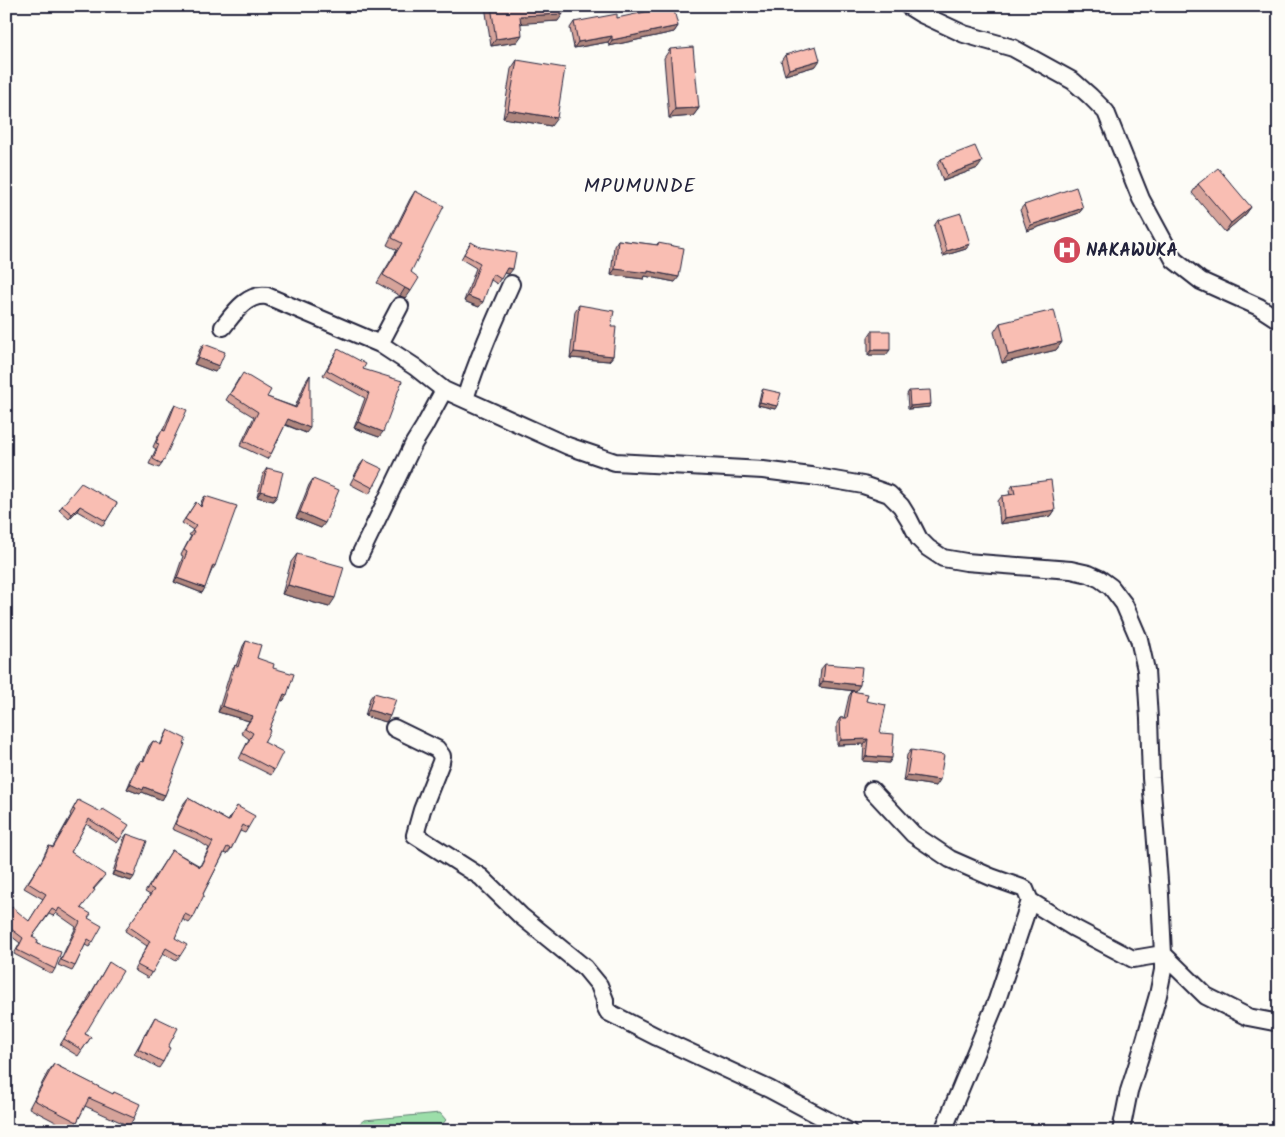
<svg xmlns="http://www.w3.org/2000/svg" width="1285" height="1137" viewBox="0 0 1285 1137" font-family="Kalam,sans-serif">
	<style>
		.green { fill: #9cdea9; stroke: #5f8072 }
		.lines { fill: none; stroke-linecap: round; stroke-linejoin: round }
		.street-casing { stroke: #22223b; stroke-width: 20 }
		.street { stroke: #fdfcf7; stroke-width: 16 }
		.wall { fill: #d6a39a; stroke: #22223b }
		.shaded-wall { fill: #ae857d; stroke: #22223b }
		.building { fill: #f9beb3; stroke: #22223b }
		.labels { text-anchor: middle; stroke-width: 4; stroke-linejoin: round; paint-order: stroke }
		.poi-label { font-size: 18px; font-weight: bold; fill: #22223b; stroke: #fdfcf7; text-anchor: start }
		.quarter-label { font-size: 20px; letter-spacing: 1px; fill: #22223b; stroke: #fdfcf7 }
	</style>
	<rect width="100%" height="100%" fill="#fdfcf7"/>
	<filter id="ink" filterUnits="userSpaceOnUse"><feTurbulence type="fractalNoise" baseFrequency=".02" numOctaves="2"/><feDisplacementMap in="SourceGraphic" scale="10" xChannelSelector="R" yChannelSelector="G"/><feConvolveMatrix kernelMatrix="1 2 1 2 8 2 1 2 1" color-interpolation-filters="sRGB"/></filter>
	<g filter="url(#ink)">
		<!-- green -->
		<path class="green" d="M440 1113 446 1120 441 1126 424 1131H350L364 1120Z"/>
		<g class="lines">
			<defs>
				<path id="street" d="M908 6 921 14 964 34 1013 48 1073 81 1090 96 1106 112 1141 199 1174 260 1201 281 1259 307 1279 320
					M223 327C234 313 247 293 267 296L380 344 415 367 444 390 568 446 615 462 763 470 811 476 863 485 889 494 901 506 909 519 919 539 928 548 943 558 966 562 1071 570 1089 574 1100 579 1111 587 1124 604 1139 639 1146 670 1149 719 1151 778 1160 894 1163 954V970L1158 995 1143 1047 1129 1091 1121 1131
					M380 344 400 306
					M465 399C477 360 494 322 511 284
					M359 557 414 443 424 427 444 390
					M394 728 437 749 442 756 441 762 422 810 415 835 481 877 521 916 585 968 599 985 605 1000V1006L608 1012 657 1037 769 1089 848 1131
					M872 790 913 834 950 859 991 877 1025 889 1030 901 1074 928 1133 959 1163 954 1206 996 1248 1017 1279 1023
					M943 1131 997 1000 1030 901"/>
			</defs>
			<!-- street casing -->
			<use href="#street" class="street-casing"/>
			<!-- street -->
			<use href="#street" class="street"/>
		</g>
		<!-- wall -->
		<path class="wall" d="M485 6H563L558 21 521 23 517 42 491 46Z
			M617 18 678 26 674 32 609 46 608 42 574 48 570 28 574 22Z
			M670 49 699 108 693 116 669 118 664 58Z
			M785 55 816 66 785 75 781 61Z
			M517 60 551 126 503 118 511 69Z
			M941 159 978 168 943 181 937 164Z
			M1198 184 1251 207 1245 215 1225 232 1192 193Z
			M415 191 411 272 406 298 400 296 377 283 397 250 387 245 410 199Z
			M1024 205 1083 208 1079 213 1027 231 1020 210Z
			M938 220 966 249 943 256 934 226Z
			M618 240 657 245 658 243 675 282 645 276 644 279 611 275 614 246Z
			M471 242 509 274 504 273 497 284 491 280 479 307 464 301 476 268 461 259Z
			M579 305 611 327 613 356 609 361 570 358 575 311Z
			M1000 323 1062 342 1056 350 1002 363 994 332Z
			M872 331 886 355H868V337Z
			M204 344 215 372 194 364 200 349Z
			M338 349 363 369 379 437 354 428 365 398 323 375Z
			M310 375 306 433 285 425 271 454 267 459 240 446 254 417 226 400 239 378 267 397 295 407 306 381Z
			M763 389 775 409 758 405 761 392Z
			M909 391 931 404 929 407 908 409 907 394Z
			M175 405 162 464 159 468 149 464 156 449 153 447 159 434 162 430H163L172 410Z
			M364 460 373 488 369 494 350 484 360 465Z
			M267 468 277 496 273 501 257 497 263 474Z
			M313 479 321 528 296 518 309 485Z
			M1013 485 1055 510 1051 516 1000 524 998 501 1002 496 1010 495 1009 491Z
			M205 496 215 566 212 570 202 593 174 582 183 556 181 555 191 536 189 535 193 530 182 523 196 502 200 506 202 500Z
			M117 503 103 526 77 511 69 519 59 510 62 506Z
			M297 554 329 607 282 594 291 562Z
			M246 641 257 658 273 668 287 695 283 701 281 700 264 742 274 770 271 775 239 759 249 739 241 733 249 721 218 712 231 670 235 665 236 666 243 646Z
			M825 664 856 691 819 687 821 669Z
			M852 691 866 701 880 733 889 763 863 761 864 744 837 745V723L840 718H844L849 696Z
			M374 693 386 722 365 716 370 698Z
			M168 730 184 743 165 795 162 800 142 792 140 794 127 789 137 765 141 760 143 761 149 746 153 741 160 745Z
			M911 750 936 786 903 781 907 755Z
			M188 798 228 821 237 806 248 828 245 833 240 831 231 849 227 854 224 853 203 894 193 918 189 923 182 919 175 938 180 956 176 961 163 953 148 978 134 970 147 946 125 931 150 895 145 892 172 850 200 866 209 848 197 840 172 829 184 803Z
			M78 800 120 839 117 843 86 824 71 852 102 880 94 889 81 908 88 918 93 942 89 947 85 945 75 966 72 971 58 965 76 927 56 913 53 916 49 914 32 937 55 969 52 974 14 954 20 943 6 932V914L29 921 43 899 24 888 41 862 46 851 49 846 53 847 71 815 70 814Z
			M127 834 131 881 112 875 124 838Z
			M109 962 85 1034 91 1037 78 1056 60 1045 88 1000H87Z
			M155 1017 168 1047 163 1062 159 1068 134 1054Z
			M54 1064 112 1094 114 1092 134 1118 129 1126 85 1106 77 1122 71 1130 29 1108 48 1072Z"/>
		<!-- shaded-wall -->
		<path class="shaded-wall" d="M563 14 558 21 514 24 520 16Z
			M678 26 674 32 609 46 612 40Z
			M522 35 517 42 491 46 496 39Z
			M612 36 608 42 574 48 578 42Z
			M820 60 816 66 785 75 789 69Z
			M699 108 693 116 669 118 675 109Z
			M508 110 557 118 551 126 503 118Z
			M982 162 978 168 943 181 947 175Z
			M1251 207 1245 215 1225 232 1231 223Z
			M1083 208 1079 213 1027 231 1031 225Z
			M970 244 966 249 943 256 947 251Z
			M507 268 513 269 509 274 503 273Z
			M615 269 648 271 679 277 675 282 645 276 644 279 611 275Z
			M405 288 411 291 406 298 400 296Z
			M468 296 483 302 479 307 464 301Z
			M1062 342 1056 350 1002 363 1008 355Z
			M872 350H890L886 355H868Z
			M574 352 613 356 609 361 570 358Z
			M198 358 219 366 215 372 194 364Z
			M760 402 777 406 775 409 758 405Z
			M931 404 929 407 908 409 910 406Z
			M288 419 310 428 306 433 284 424Z
			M358 422 383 432 379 437 354 428Z
			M261 491 277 496 273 501 257 497Z
			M80 506 77 511 69 519 72 514Z
			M1055 510 1051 516 1000 524 1004 518Z
			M300 512 325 523 321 528 296 518Z
			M177 578 205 588 202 593 174 582Z
			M288 585 335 598 329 607 282 594Z
			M823 681 860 685 856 691 819 687Z
			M284 694 287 695 283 701 280 700Z
			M222 706 253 716 249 721 218 712Z
			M369 710 390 716 386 722 365 716Z
			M868 739 864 744 837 745 841 740Z
			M866 756 892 758 889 763 863 761Z
			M907 775 940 780 936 786 903 781Z
			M130 784 144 787 165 795 162 800 142 792 140 794 127 789Z
			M115 871 134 877 131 881 112 875Z"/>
		<!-- building -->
		<path class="building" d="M491 6H563V14L520 16 522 35 496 39Z
			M673 6 678 26 612 40V36L578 42 574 22 617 14V18Z
			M816 46 820 60 789 69 785 55Z
			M693 47 699 108 675 109 670 49Z
			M517 60 565 68 557 118 508 110Z
			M975 146 982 162 947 175 941 159Z
			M1218 168 1251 207 1231 223 1198 184Z
			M1076 187 1083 208 1031 225 1024 205Z
			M415 191 444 206 411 272 419 278 411 291 405 288 383 275 402 243 392 238Z
			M961 213 970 244 947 251 938 220Z
			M618 240 658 245V243L684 248 679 277 648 271V273L615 269Z
			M471 242 480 247 516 253 513 269 507 268 501 279 493 274 483 302 468 296 480 263 464 254Z
			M579 305 614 311 611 327H616L613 356 574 352Z
			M1054 310 1062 342 1008 355 1000 323Z
			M872 331H890V350H872Z
			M204 344 225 352 219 366 198 358Z
			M338 349 366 364 363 369 402 381 383 432 358 422 369 393 327 370Z
			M243 373 271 390 267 397 296 408 310 375V428L288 419 271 454 244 441 258 412 230 394Z
			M763 389 781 393 777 406 760 402Z
			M930 390 931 404 910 406 909 391Z
			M175 405 187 410 162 464 153 459 159 444 156 443 162 430 165 431Z
			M364 460 383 469 373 488 354 478Z
			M267 468 283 472 277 496 261 491Z
			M313 479 339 490 325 523 300 512Z
			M1051 480 1055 510 1004 518 1002 496 1015 494 1013 485Z
			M81 483 117 503 106 521 80 506 72 514 62 506Z
			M205 496 237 506 215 566 213 565 205 588 177 578 187 552 184 550 194 532 192 531 196 526 185 519 196 502 201 507Z
			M297 554 344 567 335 598 288 585Z
			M246 641 261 645 257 658 274 664 273 668 294 674 287 695 284 694 269 730 270 731 264 742 283 752 274 770 242 753 253 733 245 728 253 716 222 706 235 665 238 667Z
			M825 664 862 667 860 685 823 681Z
			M852 691 868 694 866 701 886 705 880 733 894 734 892 758 866 756 868 739 841 740 840 718H847Z
			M374 693 396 699 390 716 369 710Z
			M168 730 186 739 184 743 185 744 165 795 144 787 143 790 130 784 141 760 144 761 153 741 161 745Z
			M911 750 944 755 940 780 907 775Z
			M188 798 228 821H229L237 806 255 816 248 828 243 825 231 849 227 847 203 894 204 895 193 918 185 914 175 938 187 945 180 956 166 948 152 973 137 965 150 941 128 926 154 890 149 887 172 850 200 867 213 842 200 835 175 824Z
			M78 800 101 812 103 809 129 825 120 839 89 819 71 852 105 875 93 889 95 890 81 908 91 914 88 918 102 926 93 942 88 939 75 966 61 960 80 922 59 908 57 912 52 909 32 937 38 940 37 944 61 952 55 969 17 950 23 938 6 925V914L12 907 29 921 46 894 28 883 44 857 49 846 53 848 75 810 73 809Z
			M127 834 147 841 134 877 115 871Z
			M6 889 14 895 6 904Z
			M109 962 123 971 85 1034 91 1037 82 1050 64 1039 92 995 91 994Z
			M155 1017 178 1028 168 1047 170 1048 163 1062 138 1049 145 1034 146 1035Z
			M54 1064 113 1094 114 1092 140 1104 134 1118 89 1098 77 1122 34 1100Z"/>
	</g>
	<!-- icons -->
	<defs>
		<symbol id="hospital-disc" viewBox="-11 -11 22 22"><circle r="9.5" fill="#d1495b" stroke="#fdfcf7"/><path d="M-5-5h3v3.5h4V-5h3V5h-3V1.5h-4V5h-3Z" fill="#fff"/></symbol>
	</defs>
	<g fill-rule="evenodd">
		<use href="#hospital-disc" x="1051" y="234" width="32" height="32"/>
	</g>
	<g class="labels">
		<!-- poi labels -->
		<g class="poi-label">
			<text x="1086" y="256">NAKAWUKA</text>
		</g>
		<!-- quarter labels -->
		<g class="quarter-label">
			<text x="640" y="192">MPUMUNDE</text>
		</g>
	</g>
	<!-- margin -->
	<rect width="1285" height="1137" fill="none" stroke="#fdfcf7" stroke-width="25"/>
	<rect x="12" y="12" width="1260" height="1112" fill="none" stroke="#22223b" stroke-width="2" filter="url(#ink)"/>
</svg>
